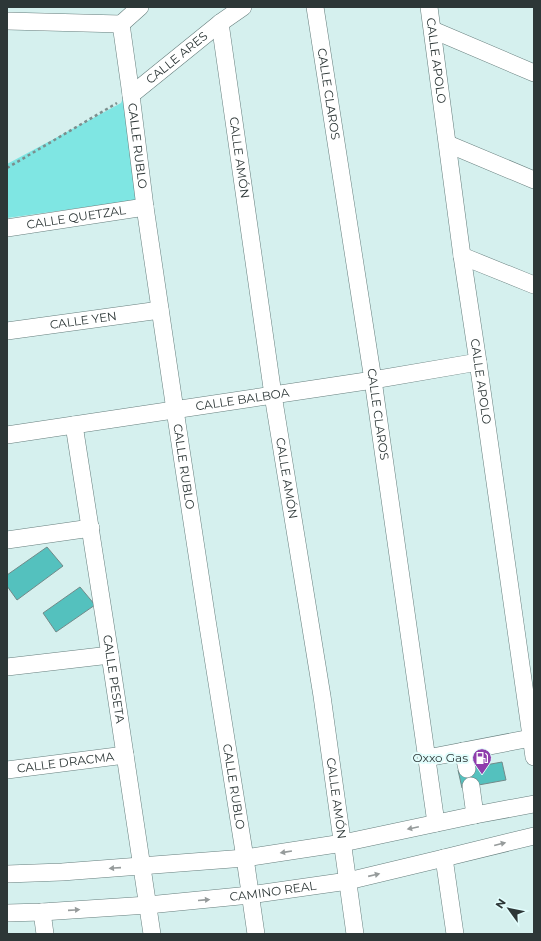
<svg xmlns="http://www.w3.org/2000/svg" width="541" height="941" viewBox="0 0 541 941" font-family="Montserrat,sans-serif">
	<style>
		.green { fill: #7fe6e3 }
		.building { fill: #54c1be; stroke: #728a89 }
		.lines { fill: none; stroke-linecap: round; stroke-linejoin: round }
		.minor-casing { stroke: #677f7e; stroke-width: 18 }
		.path { stroke: #7c8e8d; stroke-width: 2.5; stroke-dasharray: 3 3; stroke-linecap: butt }
		.minor { stroke: #fff; stroke-width: 17 }
		.oneway { fill: #969b9b }
		.labels { text-anchor: middle; stroke-width: 4; stroke-linejoin: round; paint-order: stroke }
		.street-label { font-size: 12px; fill: #2d3737; stroke: #e2fdfc }
		.poi-label { font-size: 12px; fill: #2d3737; stroke: #e2fdfc; text-anchor: end }
	</style>
	<rect width="100%" height="100%" fill="#d5f0ee"/>
	<!-- green -->
	<path class="green" d="M124 96 138 200 7 218V164L121 103Z"/>
	<!-- building -->
	<path class="building" d="M47 547 63 566 17 600 7 586V575Z
		M80 587 95 605 56 632 43 613Z
		M502 762 506 780 462 788 458 770Z"/>
	<g class="lines">
		<defs>
			<g id="minor">
				<path id="s1" d="M315 7 373 380 436 823"/>
				<path id="s2" d="M429 7 462 256 478 362 534 757"/>
				<path d="M7 21 121 24"/>
				<path id="s3" d="M220 23 273 395 322 696 355 934"/>
				<path id="s4" d="M121 24 131 95 145 207 175 410 207 620 245 858 256 934"/>
				<path d="M121 24 140 7"/>
				<path d="M433 30 534 73"/>
				<path id="s5" d="M131 95 220 23 243 7"/>
				<path d="M448 144 534 180"/>
				<path id="s6" d="M7 228 145 207"/>
				<path d="M462 256 534 285"/>
				<path id="s7" d="M7 331 160 310"/>
				<path id="s8" d="M74 425 110 655 152 934"/>
				<path id="s9" d="M7 435 373 380 478 362"/>
				<path d="M7 540 91 528"/>
				<path d="M7 667 110 655"/>
				<path d="M463 751 467 769"/>
				<path d="M427 758 531 738"/>
				<path id="s10" d="M7 770 125 755"/>
				<path d="M471 786 475 815"/>
				<path d="M444 858 455 934"/>
				<path d="M7 874 62 872 245 858 343 843 475 815 534 804"/>
				<path d="M42 912 45 934"/>
				<path id="s11" d="M7 913 42 912 148 905 250 895 348 881 444 858 534 836"/>
			</g>
		</defs>
		<!-- minor casing -->
		<use href="#minor" class="minor-casing"/>
		<!-- path -->
		<path class="path" d="M7 168 117 103"/>
		<!-- minor -->
		<use href="#minor" class="minor"/>
	</g>
	<!-- one-way arrows -->
	<defs><path id="oneway-solid" d="M-6-.8H1V-3.2L6.5 0L1 3.2V.8H-6Z"/></defs>
	<g class="oneway">
		<use href="#oneway-solid" transform="translate(413 828) rotate(168)"/>
		<use href="#oneway-solid" transform="translate(500 844) rotate(-14)"/>
		<use href="#oneway-solid" transform="translate(286 852) rotate(171)"/>
		<use href="#oneway-solid" transform="translate(115 868) rotate(176)"/>
		<use href="#oneway-solid" transform="translate(374 875) rotate(-13)"/>
		<use href="#oneway-solid" transform="translate(204 900) rotate(-5)"/>
		<use href="#oneway-solid" transform="translate(74 910) rotate(-4)"/>
	</g>
	<!-- icons -->
	<defs>
		<symbol id="fuel-pin" viewBox="-11 -11 22 30"><path d="M0 17L-7.5 6A9.5 9.5 0 1 1 7.5 6Z" fill="#8f3dac" stroke="#e2fdfc"/><path d="M-5.5-6h7V0h2V4h1.3V-2.5L3-4.5l.8-.8L6-3V5H2.5V1h-1V6h-7ZM-4.2-4.7v3.2H.2V-4.7Z" fill="#fff"/></symbol>
	</defs>
	<g fill-rule="evenodd">
		<use href="#fuel-pin" x="471" y="747" width="22" height="30"/>
	</g>
	<g class="labels">
		<!-- street labels -->
		<g class="street-label">
			<text dy="4" stroke="none"><textPath href="#s5" startOffset="59">CALLE ARES</textPath></text>
			<text dy="4" stroke="none"><textPath href="#s2" startOffset="54">CALLE APOLO</textPath></text>
			<text dy="4" stroke="none"><textPath href="#s1" startOffset="88">CALLE CLAROS</textPath></text>
			<text dy="4" stroke="none"><textPath href="#s4" startOffset="123">CALLE RUBLO</textPath></text>
			<text dy="4" stroke="none"><textPath href="#s3" startOffset="136">CALLE AMÓN</textPath></text>
			<text dy="4" stroke="none"><textPath href="#s6" startOffset="70">CALLE QUETZAL</textPath></text>
			<text dy="4" stroke="none"><textPath href="#s7" startOffset="77">CALLE YEN</textPath></text>
			<text dy="4" stroke="none"><textPath href="#s2" startOffset="378">CALLE APOLO</textPath></text>
			<text dy="4" stroke="none"><textPath href="#s9" startOffset="238">CALLE BALBOA</textPath></text>
			<text dy="4" stroke="none"><textPath href="#s1" startOffset="412">CALLE CLAROS</textPath></text>
			<text dy="4" stroke="none"><textPath href="#s4" startOffset="447">CALLE RUBLO</textPath></text>
			<text dy="4" stroke="none"><textPath href="#s3" startOffset="460">CALLE AMÓN</textPath></text>
			<text dy="4" stroke="none"><textPath href="#s8" startOffset="257">CALLE PESETA</textPath></text>
			<text dy="4" stroke="none"><textPath href="#s10" startOffset="59">CALLE DRACMA</textPath></text>
			<text dy="4" stroke="none"><textPath href="#s4" startOffset="771">CALLE RUBLO</textPath></text>
			<text dy="4" stroke="none"><textPath href="#s3" startOffset="784">CALLE AMÓN</textPath></text>
			<text dy="4" stroke="none"><textPath href="#s11" startOffset="267">CAMINO REAL</textPath></text>
		</g>
		<!-- poi labels -->
		<g class="poi-label">
			<text x="468" y="762">Oxxo Gas</text>
		</g>
	</g>
	<!-- border -->
	<rect width="541" height="941" fill="none" stroke="#2d3737" stroke-width="16"/>
	<!-- north arrow -->
	<g transform="translate(509 909) rotate(303)" stroke="#e2fdfc" stroke-width="3" paint-order="stroke">
	<path d="M0-3L7 15L0 10L-7 15Z" fill="#2d3737"/>
	<text y="-6" font-size="11" font-weight="bold" text-anchor="middle" fill="#2d3737">N</text>
	</g>
</svg>
